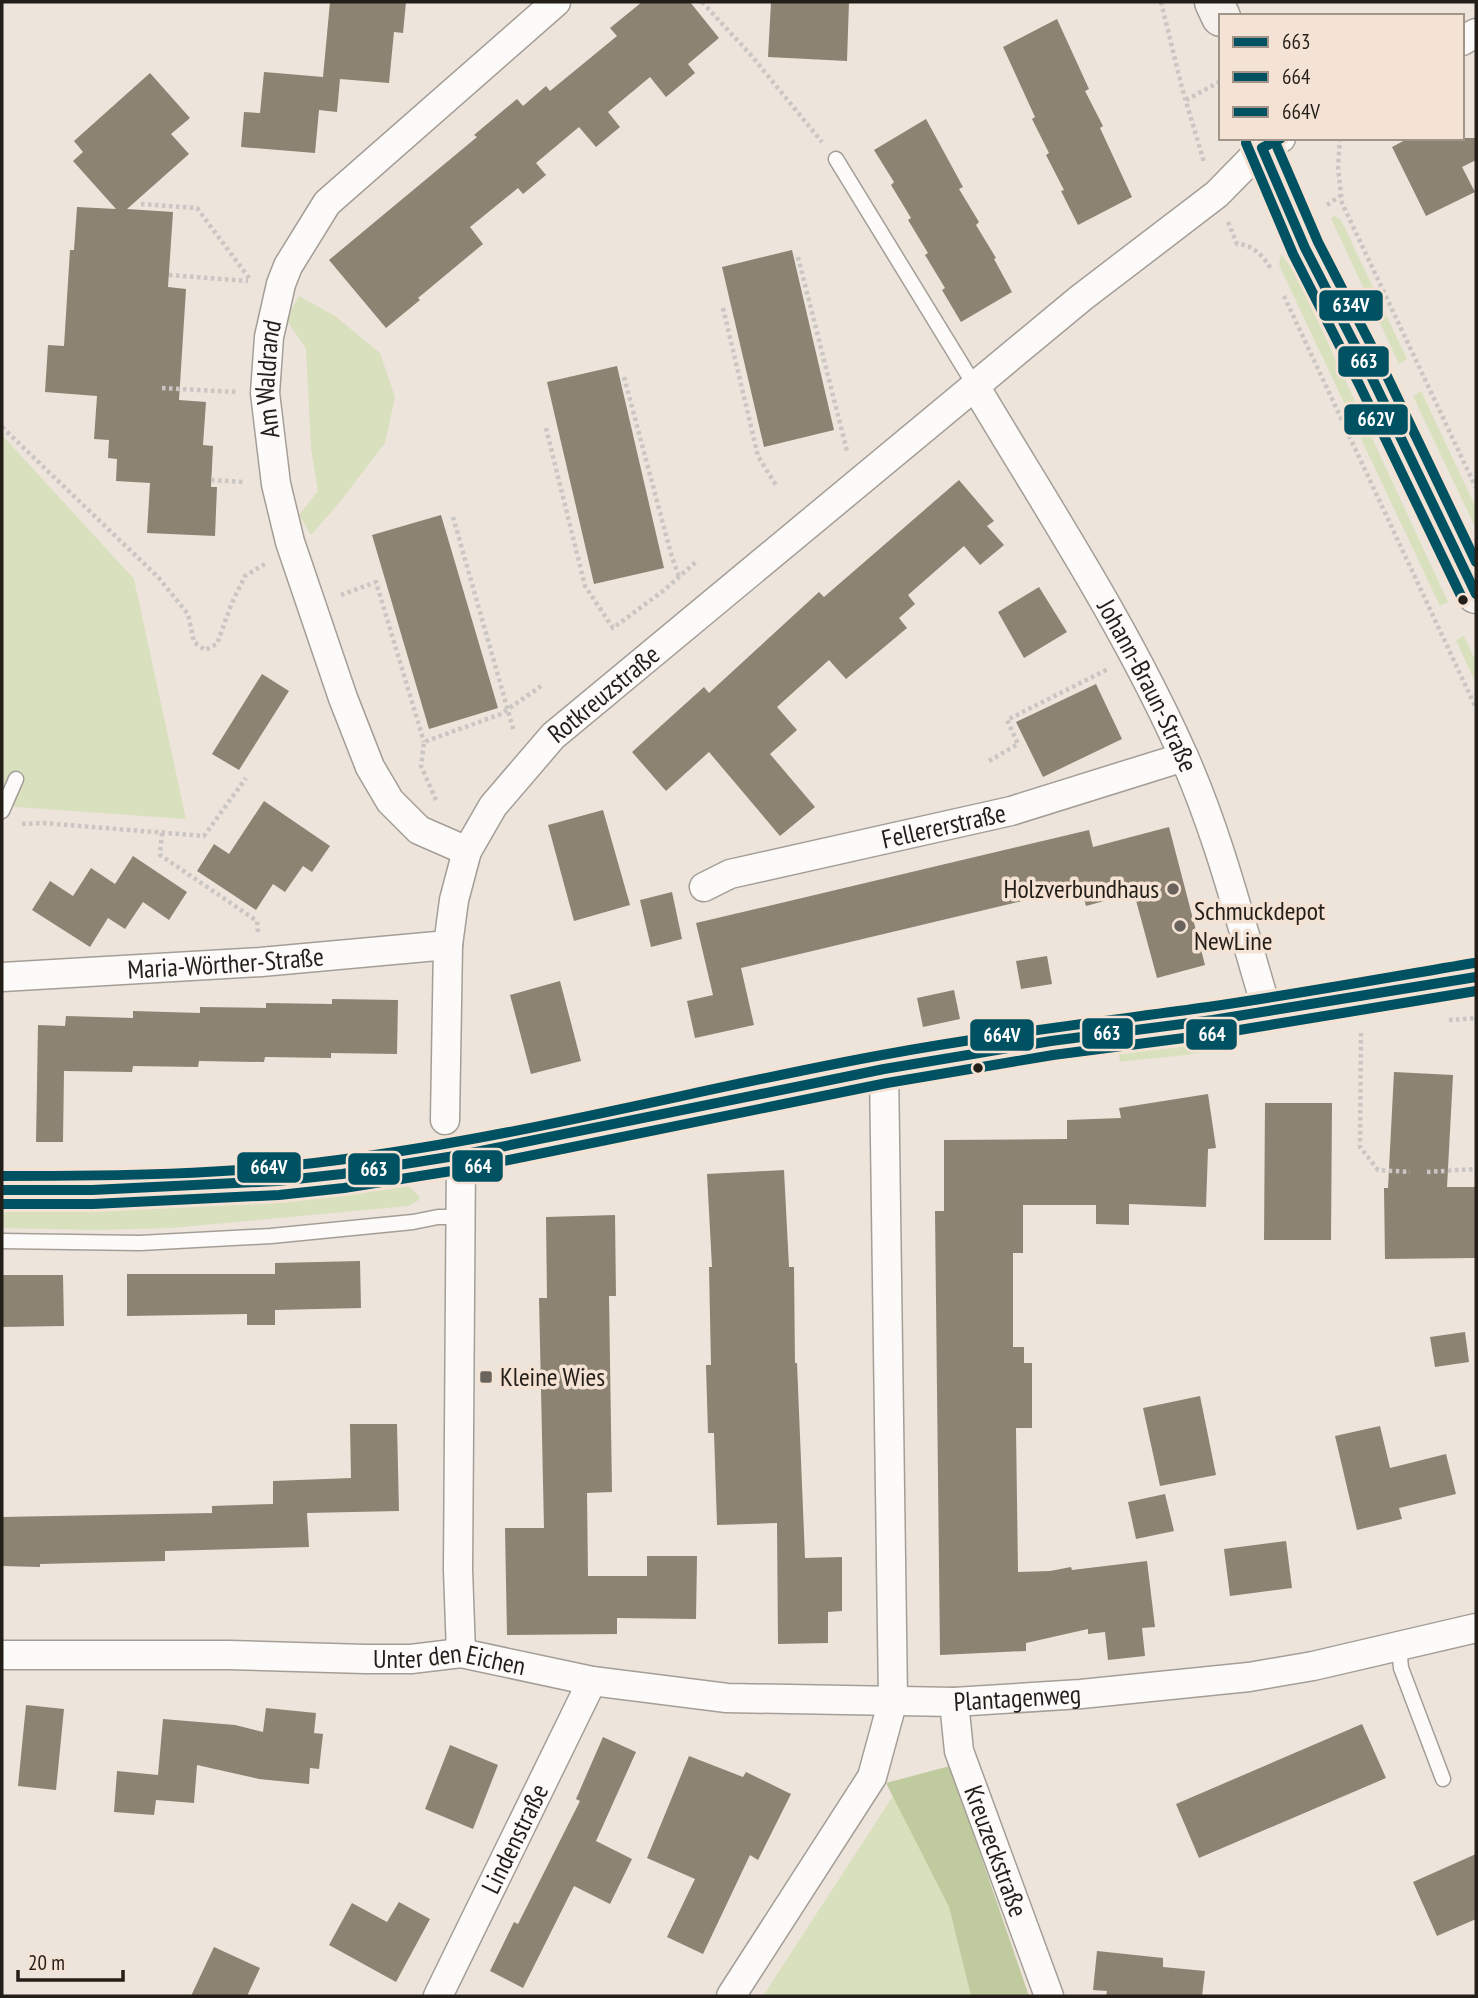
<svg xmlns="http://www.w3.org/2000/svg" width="1478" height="1998" viewBox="0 0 1478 1998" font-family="'PT Sans Narrow',sans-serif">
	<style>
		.green { fill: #d9e0be }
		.forest { fill: #bfca9e }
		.building { fill: #8d8373 }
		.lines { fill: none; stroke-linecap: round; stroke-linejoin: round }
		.service-casing { stroke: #a49e97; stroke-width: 17 }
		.minor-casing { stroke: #a49e97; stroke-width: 31 }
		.tertiary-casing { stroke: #a49e97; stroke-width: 38 }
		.secondary-casing { stroke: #a49e97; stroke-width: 41 }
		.path { stroke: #c9c6c3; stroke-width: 4.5; stroke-dasharray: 3.5 3.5; stroke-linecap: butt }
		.service { stroke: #fcfbfa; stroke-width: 14 }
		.minor { stroke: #fcfbfa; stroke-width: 28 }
		.tertiary { stroke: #fcfbfa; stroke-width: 35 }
		.secondary { stroke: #f6f1ec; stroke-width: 38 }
		.bus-1-casing { stroke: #f4e3d4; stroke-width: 16 }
		.bus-2-casing { stroke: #f4e3d4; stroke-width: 16 }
		.bus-3-casing { stroke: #f4e3d4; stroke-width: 16 }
		.bus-4-casing { stroke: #f4e3d4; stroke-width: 16 }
		.bus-5-casing { stroke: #f4e3d4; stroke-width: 16 }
		.bus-1 { stroke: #005262; stroke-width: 10 }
		.bus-2 { stroke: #005262; stroke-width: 10 }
		.bus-3 { stroke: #005262; stroke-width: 10 }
		.bus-4 { stroke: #005262; stroke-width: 10 }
		.bus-5 { stroke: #005262; stroke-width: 10 }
		.bus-dot { fill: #241e19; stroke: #f4e3d4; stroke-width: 2.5 }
		.poi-dot { fill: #6a635d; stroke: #f4e3d4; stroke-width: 2.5 }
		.labels { text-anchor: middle; stroke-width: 7; stroke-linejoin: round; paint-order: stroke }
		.street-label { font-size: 26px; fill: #241e19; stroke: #f4e3d4 }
		.poi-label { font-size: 26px; fill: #241e19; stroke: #f4e3d4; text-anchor: start }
		.line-badge { stroke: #f4e3d4; stroke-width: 2.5 }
		.badge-label { font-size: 19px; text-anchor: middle; font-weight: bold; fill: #fff }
	</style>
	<rect width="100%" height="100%" fill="#ede4db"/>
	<!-- green -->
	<path class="green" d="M1335 216 1341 220 1407 359 1399 364 1336 229 1331 218Z
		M1281 254 1296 274 1448 602 1440 606 1279 265Z
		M299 296 335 316 380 353 395 397 385 443 339 503 311 535 299 515 318 491 311 449 306 349 286 319Z
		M1421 391 1476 508V529L1413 396Z
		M2 435 134 579 186 819 2 806Z
		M1464 636 1476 662V684L1456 640Z
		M1242 1040C1212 1056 1155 1057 1120 1062L1119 1054Z
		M393 1184 410 1187 419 1196V1200L409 1206 171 1228 96 1230 2 1228V1207L187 1204 295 1197Z
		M893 1796 949 1907 971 1996H763Z"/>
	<!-- forest -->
	<path class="forest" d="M950 1766 1029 1996H971L949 1907 886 1783Z"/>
	<!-- building -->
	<path class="building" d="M330 2H406L403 33 394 32 389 83 340 79 337 112 319 110 315 153 241 147 244 112 260 113 264 72 323 77Z
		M642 2H690L719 38 688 64 695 73 666 97 650 77 608 112 620 127 596 147 579 127 536 163 546 175 523 194 518 188 470 227 483 244 418 298 420 300 386 328 329 260 477 137 474 135 517 99 523 106 546 86 550 91 617 36 610 28Z
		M771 2H849L847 61 768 57Z
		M1057 19 1089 89 1085 91 1103 126 1100 128 1132 197 1078 225 1061 191 1064 190 1046 155 1049 153 1032 119 1035 117 1003 47Z
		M150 73 190 118 171 134 189 154 127 209 173 212 168 287 186 289 179 400 206 402 203 445 213 446 211 487H217L215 536 147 533 150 483 116 481 117 459 108 458 109 440 94 439 97 396 45 392 48 345 64 346 70 250H74L77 207 116 209 73 161 83 152 74 141Z
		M926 119 963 187 959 189 979 222 976 225 996 258 994 259 1012 292 961 322 942 290 945 288 925 255 928 253 908 220 911 218 891 185 894 182 874 150Z
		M1409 138H1476V160L1462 167 1475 192 1426 216 1392 147Z
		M792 250 834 430 764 447 722 267Z
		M617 366 664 568 594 584 547 382Z
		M959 480 994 521 987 526 1004 545 980 565 964 546 908 595 915 604 899 618 907 628 846 679 829 660 777 707 797 730 770 754 815 807 780 836 709 752 666 791 632 752 704 687 709 693 819 592 824 597Z
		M441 515 498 708 429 729 372 535Z
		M1039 587 1067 632 1024 658 998 612Z
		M262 674 289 691 239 770 212 754Z
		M1096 684 1122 739 1043 777 1016 722Z
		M264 801 330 846 312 872 303 866 285 892 273 884 256 910 197 871 214 844 229 854Z
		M603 810 630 905 574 921 548 825Z
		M1169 827 1205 965 1157 978 1134 893 1086 906 1081 887 741 968 754 1025 695 1038 687 1001 713 995 696 923 1089 830 1093 847Z
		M133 856 187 892 169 920 143 902 125 929 108 918 90 947 32 910 50 881 73 896 91 868 115 884Z
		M672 892 682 939 651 947 640 900Z
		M1047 956 1052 984 1021 989 1016 961Z
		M560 981 581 1061 531 1074 510 995Z
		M954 990 960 1019 923 1027 917 998Z
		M332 999 398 1000 397 1054 331 1053V1058L265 1057 264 1062 199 1061 198 1067 133 1066 132 1072 64 1071 63 1142H36L38 1025 65 1026 66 1016 133 1018V1011L200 1013V1007L266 1008V1003L332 1004Z
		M1394 1072 1453 1075 1447 1187H1476V1258L1385 1259 1384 1188H1388Z
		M1208 1094 1216 1148 1208 1149 1206 1207 1129 1204V1225L1096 1224V1205H1023V1253H1013V1347H1024V1363H1032V1428H1016L1018 1572 1050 1571 1071 1567 1072 1570 1147 1561 1155 1627 1142 1628 1145 1656 1108 1660 1105 1632 1088 1634V1629L1026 1643V1651L940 1655 935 1211H944V1140L1067 1139V1120L1121 1118 1119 1108Z
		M1265 1103H1332L1331 1240H1264Z
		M784 1170 789 1267H794L795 1363H797L805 1558 842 1557V1611L828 1612V1643L778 1644 777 1523 717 1525 714 1433H708L706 1365H711L709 1267H712L707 1174Z
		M615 1215 616 1296H609L612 1492 587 1493 588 1576H647V1556H697L696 1619 617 1618V1634L507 1635 505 1528H544L539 1298H547L546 1217Z
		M360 1261 361 1308 275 1310V1325H247V1314L127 1316V1274H275V1263Z
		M2 1275H63L64 1326 2 1327Z
		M1465 1332 1469 1362 1435 1367 1430 1337Z
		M1200 1396 1216 1475 1160 1486 1143 1408Z
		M350 1424H397L399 1511 307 1513 309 1547 165 1551V1561L40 1564V1567L2 1566V1517L212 1513V1506L273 1504V1481L351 1478Z
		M1380 1426 1390 1468 1446 1454 1456 1494 1399 1508 1402 1519 1357 1530 1335 1436Z
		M1165 1494 1174 1531 1136 1539 1128 1502Z
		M1286 1541 1292 1588 1230 1596 1224 1549Z
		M26 1705 64 1709 56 1790 18 1786Z
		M266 1708 316 1713 314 1733 323 1734 319 1769 310 1768 309 1784 259 1779 197 1765 194 1803 156 1800 154 1815 114 1812 117 1771 158 1775 163 1719 235 1725 263 1732Z
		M1362 1724 1386 1778 1199 1858 1176 1804Z
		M603 1737 636 1752 596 1841 632 1859 610 1904 574 1886 523 1988 490 1971 514 1922 518 1924 580 1801 576 1799Z
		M450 1745 498 1765 473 1829 425 1809Z
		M689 1756 743 1777 746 1772 791 1794 758 1860 750 1855 703 1954 667 1937 695 1879 647 1858Z
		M1476 1854V1919L1437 1936 1413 1882Z
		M399 1902 430 1919 396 1982 329 1945 352 1903 387 1922Z
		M214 1947 260 1968 247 1996H191Z
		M1097 1951 1163 1958V1967L1205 1971 1202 1996H1106L1107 1991 1093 1990Z"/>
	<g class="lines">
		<defs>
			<path id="service" d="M836 159 975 386
				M2 811 16 779
				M2 1241 140 1243 271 1236 413 1222 438 1217H459
				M1399 1647 1401 1668 1443 1779"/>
			<g id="minor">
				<path d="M1462 41 1476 33"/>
				<path id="s1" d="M975 386C1047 507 1127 628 1184 757 1220 838 1241 925 1267 1010"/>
				<path id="s2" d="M467 851 419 830 390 801 370 767 343 698 290 542 276 484 265 393 269 337 281 284 288 266 327 203 556 2"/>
				<path id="s3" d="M704 887 730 874 1011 811 1184 757"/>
				<path id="s4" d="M2 977 261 962 448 945"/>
				<path id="s5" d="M445 1120 448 945 454 900 467 851 493 806 553 736 1081 298 1217 194 1262 148 1281 138"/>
				<path d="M461 1155 458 1570 461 1653"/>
				<path id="s6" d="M2 1655H229L365 1659H411L461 1653 592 1681 727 1698 954 1702 1081 1694 1249 1677 1313 1666 1476 1628"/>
				<path id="s7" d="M954 1702 959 1751 1049 1996"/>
				<path id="s8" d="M438 1996 592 1681"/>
				<path d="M731 1996 872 1777 893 1700 884 1069"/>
			</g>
			<path id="tertiary" d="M2 1190H92L278 1181 342 1174 461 1155 884 1069 1051 1041 1213 1020 1476 977"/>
			<path id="secondary" d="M1214 2 1221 17
				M1259 138 1305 248 1372 378 1476 594"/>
		</defs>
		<!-- service casing -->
		<use href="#service" class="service-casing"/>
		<!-- minor casing -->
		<use href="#minor" class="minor-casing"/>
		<!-- tertiary casing -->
		<use href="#tertiary" class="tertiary-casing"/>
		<!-- secondary casing -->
		<use href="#secondary" class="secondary-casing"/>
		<!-- path -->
		<path class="path" d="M702 2 750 54 822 142
			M1161 2 1182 88 1204 162
			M1186 100 1221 81
			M1340 138 1338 168 1342 203 1476 488
			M141 204 197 208 249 278
			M1327 205 1340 196
			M1228 222 1237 244C1254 245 1263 256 1271 269
			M798 257 847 451
			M169 275 248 281
			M1284 296 1476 708
			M723 308 758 456 777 487
			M624 377 671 554 679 577
			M162 388 236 392
			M2 427 158 577 188 614 194 642 205 650 217 644 231 605 245 576 265 564
			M546 428 585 586 613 628 663 591 697 561
			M211 480 244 482
			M453 517 514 732
			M341 595 376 582 424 742
			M989 761 1018 744 1007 720 1108 669
			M436 800 421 766 424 742 501 714 541 686
			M22 824 43 823 204 836 246 778
			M162 833 160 855 257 921 258 933
			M1449 1020 1476 1018
			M1361 1033 1360 1147 1378 1170 1410 1172
			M1427 1172 1476 1169"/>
		<!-- service -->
		<use href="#service" class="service"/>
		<!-- minor -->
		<use href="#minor" class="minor"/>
		<!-- tertiary -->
		<use href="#tertiary" class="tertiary"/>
		<!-- secondary -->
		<use href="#secondary" class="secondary"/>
		<defs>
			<path id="bus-1" d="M1281 138 1262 148 1305 248 1372 378 1476 594
				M2 1190H92L278 1181 342 1174 461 1155 884 1069 1051 1041 1213 1020 1476 977"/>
			<path id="bus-2" d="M2 1204H93L279 1195 344 1188 464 1169 887 1083 1053 1055 1215 1034 1476 991"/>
			<path id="bus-3" d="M2 1176C114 1176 227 1175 338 1160 521 1137 701 1088 882 1055 990 1035 1099 1022 1208 1007 1297 994 1385 978 1474 963"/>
			<path id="bus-4" d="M1246 143 1293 254 1359 384 1463 600"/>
			<path id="bus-5" d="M1275 142 1318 242 1385 372 1476 562"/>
		</defs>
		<!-- bus-1 casing -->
		<use href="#bus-1" class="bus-1-casing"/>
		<!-- bus-2 casing -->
		<use href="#bus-2" class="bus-2-casing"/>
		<!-- bus-3 casing -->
		<use href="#bus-3" class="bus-3-casing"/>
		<!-- bus-4 casing -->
		<use href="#bus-4" class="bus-4-casing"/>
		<!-- bus-5 casing -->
		<use href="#bus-5" class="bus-5-casing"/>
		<!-- bus-1 -->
		<use href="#bus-1" class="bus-1"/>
		<!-- bus-2 -->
		<use href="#bus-2" class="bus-2"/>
		<!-- bus-3 -->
		<use href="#bus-3" class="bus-3"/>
		<!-- bus-4 -->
		<use href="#bus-4" class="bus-4"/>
		<!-- bus-5 -->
		<use href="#bus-5" class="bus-5"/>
	</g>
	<!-- markers -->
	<g class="bus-dot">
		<circle cx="1463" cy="600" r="6"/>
		<circle cx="978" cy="1068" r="6"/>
	</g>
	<g class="poi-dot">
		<circle cx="1173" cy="889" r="7"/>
		<circle cx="1180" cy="926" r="7"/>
		<rect x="479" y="1370" width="14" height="14" rx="3.5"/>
	</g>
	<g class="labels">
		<!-- street labels -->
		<g class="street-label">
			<text dy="9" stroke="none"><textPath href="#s2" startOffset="537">Am Waldrand</textPath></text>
			<text dy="9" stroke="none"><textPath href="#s1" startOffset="346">Johann-Braun-Straße</textPath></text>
			<text dy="9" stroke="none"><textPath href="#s5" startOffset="481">Rotkreuzstraße</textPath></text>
			<text dy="9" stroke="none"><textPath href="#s3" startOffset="248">Fellererstraße</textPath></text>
			<text dy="9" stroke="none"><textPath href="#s4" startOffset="224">Maria-Wörther-Straße</textPath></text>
			<text dy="9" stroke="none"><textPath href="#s6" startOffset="448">Unter den Eichen</textPath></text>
			<text dy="9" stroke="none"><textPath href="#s6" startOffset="1020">Plantagenweg</textPath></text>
			<text dy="9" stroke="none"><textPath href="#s8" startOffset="175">Lindenstraße</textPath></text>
			<text dy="9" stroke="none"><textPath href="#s7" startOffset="156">Kreuzeckstraße</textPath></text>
		</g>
		<!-- poi labels -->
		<g class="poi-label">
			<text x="1159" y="898" text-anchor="end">Holzverbundhaus</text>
			<text x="1194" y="920">Schmuckdepot<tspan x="1194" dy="30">NewLine</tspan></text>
			<text x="500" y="1386">Kleine Wies</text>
		</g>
	</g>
	<g class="line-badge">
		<rect x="1318" y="289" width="66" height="33" rx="7" fill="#005262"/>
		<rect x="1337" y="345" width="53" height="33" rx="7" fill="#005262"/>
		<rect x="1343" y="403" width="66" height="33" rx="7" fill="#005262"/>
		<rect x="1081" y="1017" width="53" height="33" rx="7" fill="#005262"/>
		<rect x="1185" y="1018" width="53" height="33" rx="7" fill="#005262"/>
		<rect x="969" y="1018" width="66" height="34" rx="7" fill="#005262"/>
		<rect x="451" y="1149" width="53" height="34" rx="7" fill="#005262"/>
		<rect x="236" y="1151" width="66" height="33" rx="7" fill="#005262"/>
		<rect x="347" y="1152" width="54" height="34" rx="7" fill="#005262"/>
	</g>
	<g class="badge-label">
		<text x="1351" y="312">634V</text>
		<text x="1364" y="368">663</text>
		<text x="1376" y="426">662V</text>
		<text x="1107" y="1040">663</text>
		<text x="1212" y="1041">664</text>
		<text x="1002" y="1042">664V</text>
		<text x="478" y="1173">664</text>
		<text x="269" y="1174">664V</text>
		<text x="374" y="1176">663</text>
	</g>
	<!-- border -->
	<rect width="1478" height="1998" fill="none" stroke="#241e19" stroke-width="7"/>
	<!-- legend -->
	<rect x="1219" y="14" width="245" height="126" fill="#f4e3d4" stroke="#a19489" stroke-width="2"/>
	<rect x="1233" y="37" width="35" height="10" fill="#005262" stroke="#a19489" stroke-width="2"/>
	<text x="1282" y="49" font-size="21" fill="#241e19">663</text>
	<rect x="1233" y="72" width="35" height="10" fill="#005262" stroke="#a19489" stroke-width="2"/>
	<text x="1282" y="84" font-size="21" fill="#241e19">664</text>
	<rect x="1233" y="107" width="35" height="10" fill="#005262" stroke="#a19489" stroke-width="2"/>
	<text x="1282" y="119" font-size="21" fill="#241e19">664V</text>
	<!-- scale -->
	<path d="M18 1970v10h105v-10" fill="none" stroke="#241e19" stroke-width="3.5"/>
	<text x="28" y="1970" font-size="21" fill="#241e19" stroke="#f4e3d4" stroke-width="5" paint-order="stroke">20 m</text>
</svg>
